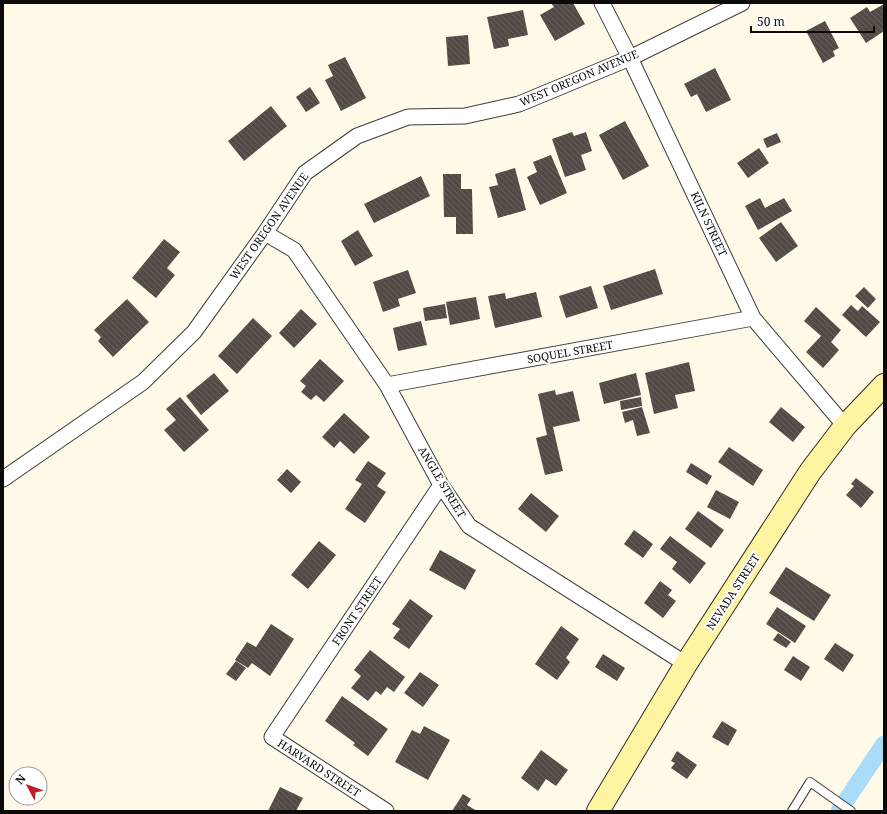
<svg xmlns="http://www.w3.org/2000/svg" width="887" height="814" viewBox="0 0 887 814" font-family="'Noto Serif',serif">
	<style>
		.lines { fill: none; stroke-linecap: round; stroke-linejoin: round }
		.canal { stroke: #a9dcf9; stroke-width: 17 }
		.building { fill: url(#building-back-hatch) }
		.service-casing { stroke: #3d3d3d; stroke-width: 10 }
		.minor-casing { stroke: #3d3d3d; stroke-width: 17 }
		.secondary-casing { stroke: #2c2c2c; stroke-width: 24 }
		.service { stroke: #fff; stroke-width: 8 }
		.minor { stroke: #fff; stroke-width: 15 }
		.secondary { stroke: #fff4a2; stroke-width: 22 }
		.labels { text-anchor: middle; stroke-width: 4; stroke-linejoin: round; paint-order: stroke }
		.street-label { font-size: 11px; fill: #0a0a0a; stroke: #fff }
	</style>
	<defs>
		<pattern id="building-back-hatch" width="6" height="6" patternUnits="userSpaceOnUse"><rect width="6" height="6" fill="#534b46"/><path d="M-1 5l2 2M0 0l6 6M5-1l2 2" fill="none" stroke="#67605c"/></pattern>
	</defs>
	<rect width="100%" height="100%" fill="#fffae7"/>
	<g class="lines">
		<!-- canal -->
		<path class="canal" d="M839 811 884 744"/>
	</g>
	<!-- building -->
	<path class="building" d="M551 3H573L585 24 555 41 540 15 554 7Z
		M884 4V31L866 43 850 18 867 7 870 12Z
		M523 10 528 35 508 39 509 46 494 49 487 17Z
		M825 21 839 48 833 51 835 56 823 63 806 31Z
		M468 35 470 64 448 66 446 37Z
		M345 57 366 98 341 111 325 80 333 76 328 65Z
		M715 68 731 100 706 112 697 94 691 97 684 84Z
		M310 87 320 103 306 112 296 97Z
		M271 106 287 126 244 161 228 141Z
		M625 121 649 166 623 180 599 135Z
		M572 132 574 136 586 132 592 151 581 155 586 170 565 177 552 139Z
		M777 133 781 142 767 148 763 139Z
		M759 148 769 163 748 178 737 163Z
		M551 155 567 193 540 205 527 177 537 172 533 162Z
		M515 168 526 210 498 218 489 187 498 185 495 174Z
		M443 174H461V189H472L473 234H456V217H444Z
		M421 176 430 196 374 223 364 204Z
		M760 198 765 208 784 198 792 211 758 230 745 206Z
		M781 222 798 246 776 262 759 238Z
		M358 230 373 256 355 266 341 241Z
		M164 239 180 252 167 268 175 275 156 298 132 278Z
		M655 269 663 294 611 310 603 286Z
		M408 270 416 293 398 299 400 306 383 312 373 282Z
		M591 286 598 308 566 318 559 296Z
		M864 287 876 299 868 308 855 296Z
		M536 292 542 317 495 328 488 296 505 293 506 299Z
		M476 297 480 319 450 325 446 302Z
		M127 299 149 322 113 357 98 341 101 337 94 330Z
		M445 304 447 318 425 321 423 308Z
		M851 305 858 311 862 306 880 322 866 337 842 315Z
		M816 307 841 330 831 342 839 350 823 368 806 352 821 336 804 321Z
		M301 309 317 324 294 348 279 333Z
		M253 318 272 336 237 374 218 356Z
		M421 321 427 345 398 351 393 328Z
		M320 359 344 381 324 402 316 395 311 400 301 392 306 386 300 381Z
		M689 362 695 391 675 395 678 408 654 414 645 373Z
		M214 373 229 391 201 415 186 396Z
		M636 373 641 395 604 404 599 383Z
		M555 390 556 395 573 391 580 421 553 427 563 471 545 475 536 438 547 435 538 394Z
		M180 397 209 430 184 452 164 430 176 420 166 409Z
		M641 397 642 406 621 410 620 401Z
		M642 407 650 433 637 436 633 420 625 423 622 412Z
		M781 407 805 427 793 442 769 422Z
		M344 413 370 437 354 454 340 441 334 448 322 437Z
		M729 447 763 470 753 486 718 462Z
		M368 461 386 473 377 486 386 492 365 523 345 509 362 484 355 480Z
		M691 463 712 476 707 485 686 472Z
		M287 469 301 482 291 493 277 480Z
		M856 478 874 492 861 508 846 495 854 486 851 484Z
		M716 490 739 502 730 519 707 507Z
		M531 493 559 516 546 532 518 509Z
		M698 511 724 530 711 548 685 529Z
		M634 530 653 544 643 558 624 544Z
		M670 536 706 563 690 584 672 569 677 562 660 549Z
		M319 541 336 555 308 589 291 575Z
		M440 550 476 570 465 590 429 570Z
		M786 567 831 595 814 621 769 593Z
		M660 581 672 590 668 595 676 601 663 618 644 603Z
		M410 599 433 616 409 649 393 638 400 629 392 624Z
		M777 607 806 626 795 643 766 624Z
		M271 624 294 639 270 676 252 663 248 668 235 660 247 642 256 647Z
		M561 626 579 639 566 658 570 662 557 680 535 664Z
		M778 633 791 642 786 648 773 640Z
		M835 643 854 655 843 672 824 659Z
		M370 650 405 677 394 692 387 687 381 695 376 691 368 701 351 688 361 676 354 670Z
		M603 654 625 668 617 681 595 667Z
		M793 656 810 667 801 681 784 670Z
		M236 661 246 668 236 681 226 674Z
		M420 672 439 685 423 707 404 693Z
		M342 696 388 729 368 756 353 745 355 743 325 721Z
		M722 721 737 730 728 746 712 737Z
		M424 726 450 740 428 780 395 762 412 730 420 734Z
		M541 750 568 770 556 786 546 779 538 791 521 778Z
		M677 751 697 765 687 779 671 768 675 763 671 761Z
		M280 787 303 798 296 811H268Z
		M463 794 471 799 467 805 477 811H452Z"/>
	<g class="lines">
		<defs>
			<path id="service" d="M792 811 810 782 851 811"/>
			<path id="minor" d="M602 3 630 58 753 318 845 426
				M265 233 294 250 387 385 441 485 469 526 686 664
				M387 385 753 318
				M3 479 143 382 194 332 265 233 305 173 357 136 408 117 465 116 519 104 630 58 742 3
				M386 811 272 737 441 485"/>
			<path id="secondary" d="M598 811 686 664 810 472 845 426 884 385"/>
		</defs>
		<!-- service casing -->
		<use href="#service" class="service-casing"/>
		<!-- minor casing -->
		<use href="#minor" class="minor-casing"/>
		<!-- secondary casing -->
		<use href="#secondary" class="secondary-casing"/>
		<!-- service -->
		<use href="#service" class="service"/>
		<!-- minor -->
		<use href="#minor" class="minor"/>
		<!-- secondary -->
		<use href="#secondary" class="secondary"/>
	</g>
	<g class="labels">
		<!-- street labels -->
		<g class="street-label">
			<text transform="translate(579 78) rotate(-23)" y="4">WEST OREGON AVENUE</text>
			<text transform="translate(709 224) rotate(65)" y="4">KILN STREET</text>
			<text transform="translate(269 226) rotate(-55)" y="4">WEST OREGON AVENUE</text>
			<text transform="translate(570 352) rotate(-10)" y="4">SOQUEL STREET</text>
			<text transform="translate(442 482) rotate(59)" y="4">ANGLE STREET</text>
			<text transform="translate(733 592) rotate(-57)" y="4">NEVADA STREET</text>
			<text transform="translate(357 611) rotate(-56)" y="4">FRONT STREET</text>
			<text transform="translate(319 768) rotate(33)" y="4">HARVARD STREET</text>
		</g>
	</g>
	<!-- border -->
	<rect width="887" height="814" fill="none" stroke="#0a0a0a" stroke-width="8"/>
	<!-- north arrow -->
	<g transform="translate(28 786) rotate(311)"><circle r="19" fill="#ffffff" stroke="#9d9d9d"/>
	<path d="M0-3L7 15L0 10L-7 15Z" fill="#bf1d27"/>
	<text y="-6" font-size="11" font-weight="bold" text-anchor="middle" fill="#0a0a0a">N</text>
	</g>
	<!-- scale -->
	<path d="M751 26v6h123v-6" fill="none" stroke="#0a0a0a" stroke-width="2"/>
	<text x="757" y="26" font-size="12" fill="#0a0a0a" stroke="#ffffff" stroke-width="3" paint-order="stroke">50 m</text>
</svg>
